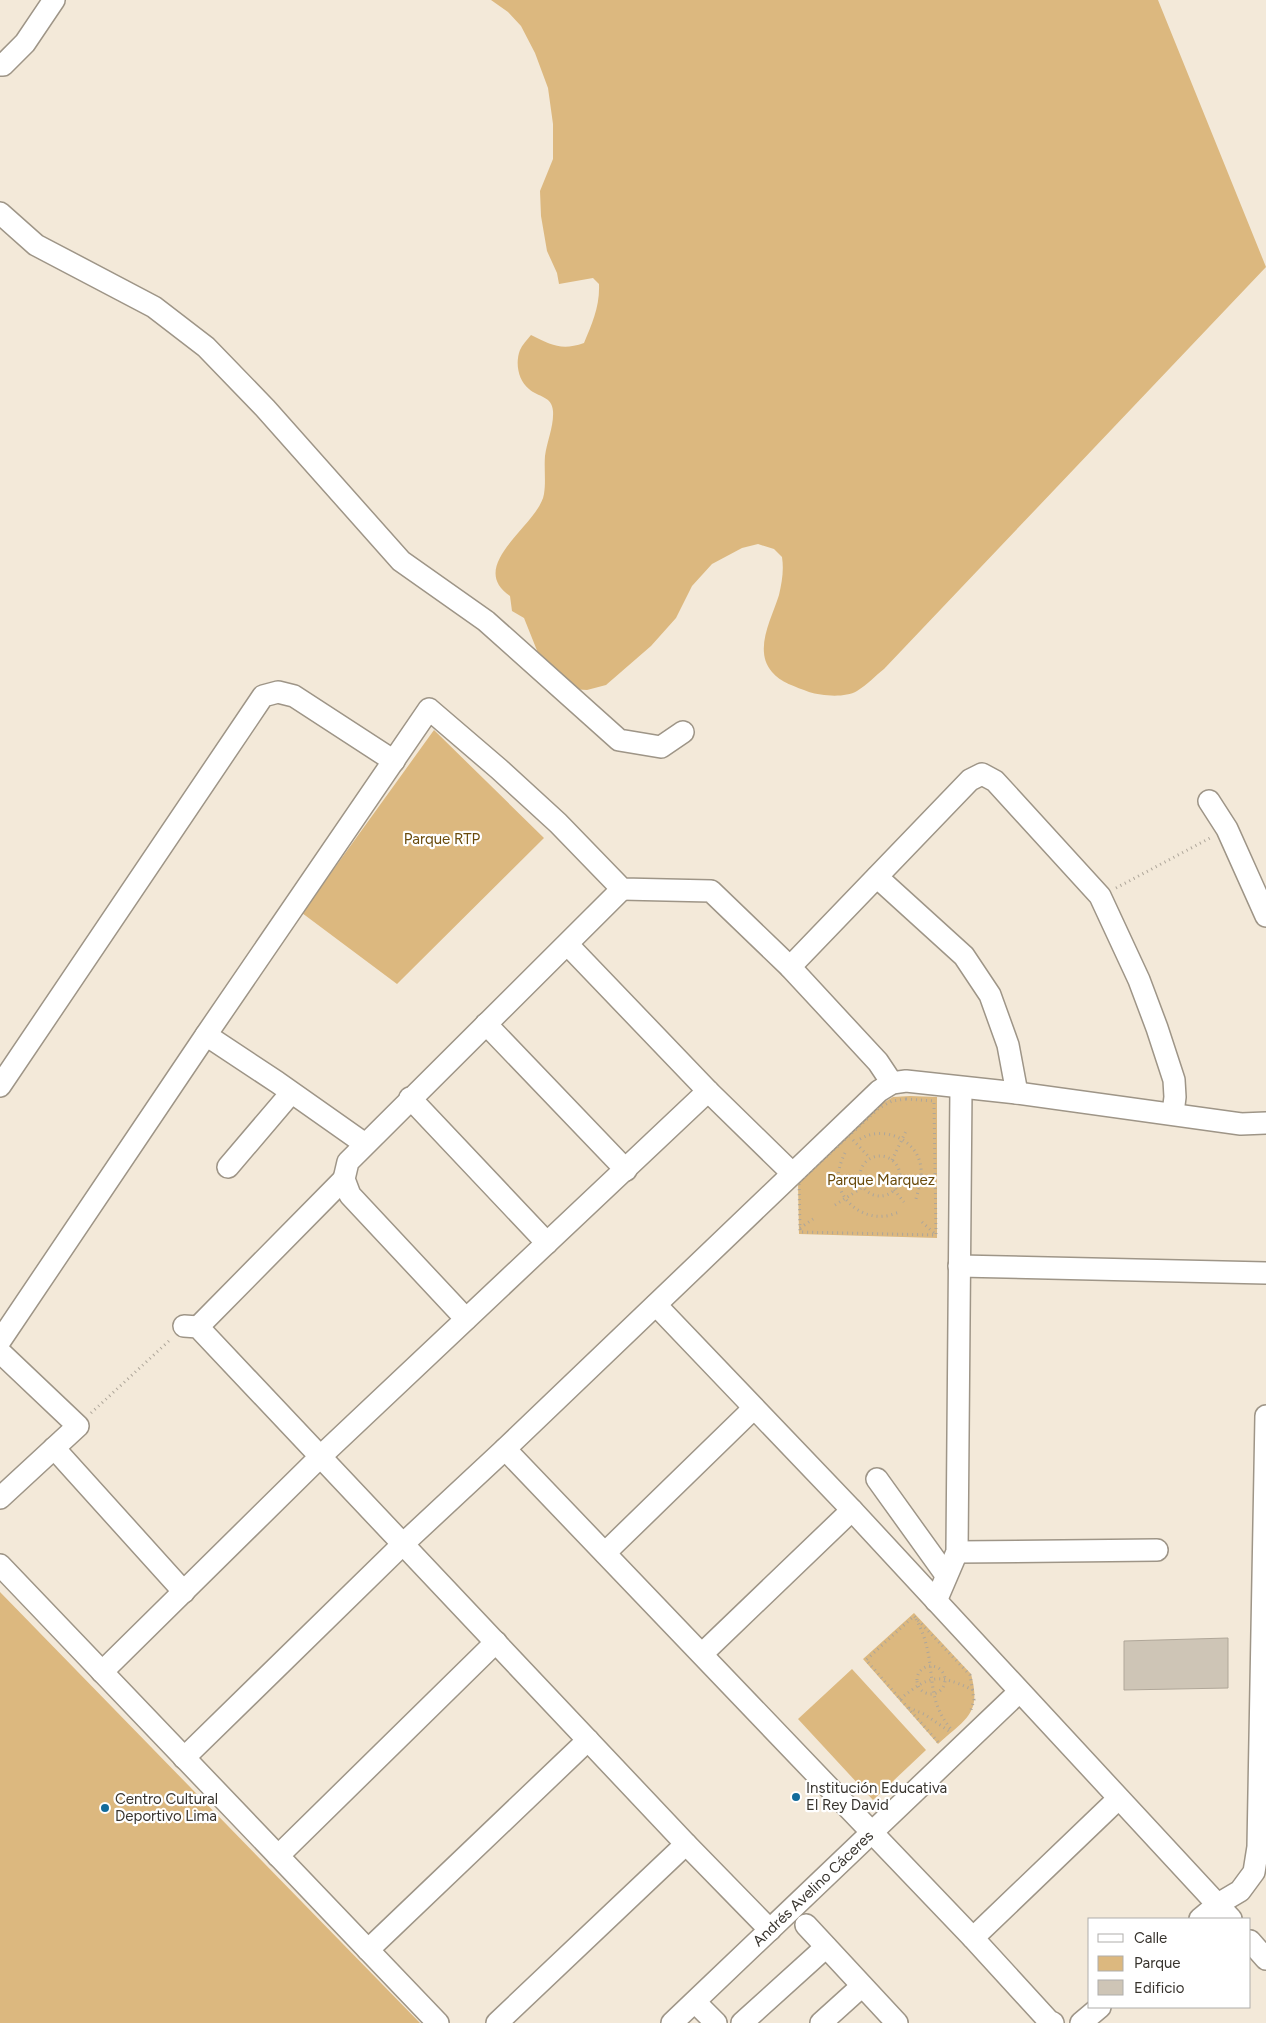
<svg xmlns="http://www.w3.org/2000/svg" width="1266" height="2023" viewBox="0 0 1266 2023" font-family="Figtree,sans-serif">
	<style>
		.green { fill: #dcb87f }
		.building { fill: #cec5b6; stroke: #b0a799 }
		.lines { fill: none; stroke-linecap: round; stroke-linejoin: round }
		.minor-casing { stroke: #9e9587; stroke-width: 24 }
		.path { stroke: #aea69a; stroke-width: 3; stroke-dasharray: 1 4; stroke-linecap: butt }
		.minor { stroke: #fff; stroke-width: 21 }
		.poi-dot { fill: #126b9b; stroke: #fff; stroke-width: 2 }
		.labels { text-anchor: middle; stroke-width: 4.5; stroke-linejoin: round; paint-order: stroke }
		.park-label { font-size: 15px; fill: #6a4b0c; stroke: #fff }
		.poi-label { font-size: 15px; fill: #38342e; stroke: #fff; text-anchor: start }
		.street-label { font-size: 15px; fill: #38342e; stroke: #fff }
	</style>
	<rect width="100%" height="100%" fill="#f3e9d9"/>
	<!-- green -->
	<path class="green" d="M491 0H1158L1266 267 884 669C875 676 867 685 857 691 845 698 822 696 809 692 796 687 780 682 772 672 753 650 772 618 779 595 782 582 784 570 782 557L774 549 758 544 742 548 712 564 692 586 676 618 651 646 606 685 587 690 571 689 542 663 524 618 512 611 510 596C465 565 539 525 544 494 546 482 544 469 545 456 547 441 554 426 553 411 552 396 538 397 529 389 518 380 515 363 520 350 522 345 527 340 531 335 552 345 561 351 584 343 592 324 600 306 599 284L593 278 559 284 557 273 547 251 541 216 540 191 553 159V124L548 88 535 53 521 26 508 12Z
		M434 730 544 838 397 984 302 913Z
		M910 1096 937 1097V1238L799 1234 798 1181 871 1110 893 1097Z
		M0 1592 420 2023H0Z
		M914 1613 971 1674C982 1715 965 1719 938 1744L863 1659Z
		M852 1669 926 1750 873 1800 798 1719Z"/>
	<!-- building -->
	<path class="building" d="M1228 1638V1688L1124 1690V1641Z"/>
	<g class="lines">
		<defs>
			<g id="minor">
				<path d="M0 65H3L25 43 54 0"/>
				<path d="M0 213 36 245 154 307 206 347 265 408 401 561 486 621 619 740 661 747 683 732"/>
				<path d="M1209 801 1227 829 1266 916"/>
				<path d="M877 877 964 956 990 995 1008 1045 1017 1093"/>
				<path d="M568 945 708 1091 792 1173"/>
				<path d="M790 967 970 780 982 774 995 781 1100 896 1139 980 1157 1028 1174 1080 1175 1097 1173 1113"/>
				<path d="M486 1024 626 1170"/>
				<path d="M206 1035 277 1082 365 1144"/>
				<path d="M0 1086 263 696 278 692 294 696 394 761"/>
				<path d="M410 1098 547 1243"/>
				<path d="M228 1167 291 1093"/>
				<path d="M959 1266 1266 1273"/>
				<path d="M656 1305 852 1510 1231 1919"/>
				<path d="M466 1319 350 1195 344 1179 348 1162 622 889"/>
				<path d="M184 1326 198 1327 686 1844 770 1930"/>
				<path d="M198 1327 344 1179"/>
				<path d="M0 1341 206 1035 429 709 499 769 558 823 622 889 711 891 790 967 878 1062 892 1083"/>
				<path d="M0 1352 78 1426 0 1498"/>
				<path d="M54 1448 184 1592"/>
				<path d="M505 1449 973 1938 1049 2021 1053 2023"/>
				<path d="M877 1479 946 1575"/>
				<path d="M957 1552 1157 1550"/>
				<path d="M605 1553 754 1408"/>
				<path d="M0 1565 438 2023"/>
				<path d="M936 1601 957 1552 961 1088"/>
				<path d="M702 1654 852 1510"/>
				<path d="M102 1672 321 1456 708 1091"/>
				<path d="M184 1758 403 1544 505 1449 879 1091 892 1083 906 1081 1017 1093 1241 1124 1266 1123"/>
				<path d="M278 1856 496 1642"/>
				<path d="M1200 1919 1218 1904 1240 1891 1254 1872 1258 1847 1266 1416"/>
				<path d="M806 1925 897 2023"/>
				<path d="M973 1938 1118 1799"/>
				<path d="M1250 1941 1266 1959"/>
				<path d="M368 1950 588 1740"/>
				<path d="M695 2002 716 2023"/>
				<path d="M497 2023 686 1844"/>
				<path id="s1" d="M672 2023 1019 1692"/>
				<path d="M742 2023 826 1947"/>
				<path d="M821 2023 862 1986"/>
				<path d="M1081 2023 1100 2007"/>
			</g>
		</defs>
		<!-- minor casing -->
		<use href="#minor" class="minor-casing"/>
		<!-- path -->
		<path class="path" d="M1116 888 1210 838
			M906 1099 934 1101 936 1235 800 1232 799 1182 879 1108 892 1101Z
			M860 1139C883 1125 918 1139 921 1168 922 1179 919 1188 916 1199
			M853 1140 870 1158
			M845 1153C841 1161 838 1170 838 1179 840 1202 863 1219 885 1216 890 1216 895 1213 900 1212
			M860 1176a20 20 0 1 1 40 0a20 20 0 1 1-40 0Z
			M892 1160 906 1131
			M894 1190 904 1202
			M835 1205 863 1187
			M922 1222 935 1234
			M800 1228 813 1219
			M91 1413 171 1339
			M916 1619C920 1627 924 1635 926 1644 935 1677 927 1700 951 1729
			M917 1680a14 14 0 1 1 28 0a14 14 0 1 1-28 0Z
			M900 1699C930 1675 937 1673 973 1690
			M909 1708 924 1714 949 1731
			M938 1742 866 1660 914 1616 970 1675 974 1700 971 1710"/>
		<!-- minor -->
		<use href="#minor" class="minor"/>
	</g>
	<!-- markers -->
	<g class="poi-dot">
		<circle cx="796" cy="1797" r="5"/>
		<circle cx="105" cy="1808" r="5"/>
	</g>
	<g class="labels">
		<!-- park labels -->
		<g class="park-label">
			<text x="442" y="844">Parque RTP</text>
			<text x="881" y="1185">Parque Marquez</text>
		</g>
		<!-- poi labels -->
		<g class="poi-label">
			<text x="806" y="1793">Institución Educativa<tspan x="806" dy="17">El Rey David</tspan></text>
			<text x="115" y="1804">Centro Cultural<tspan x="115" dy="17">Deportivo Lima</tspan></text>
		</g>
		<!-- street labels -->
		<g class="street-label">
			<text dy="5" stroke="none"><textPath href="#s1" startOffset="195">Andrés Avelino Cáceres</textPath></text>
		</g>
	</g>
	<!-- legend -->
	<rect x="1088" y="1918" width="162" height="90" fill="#ffffff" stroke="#afaeab"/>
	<rect x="1098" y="1934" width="25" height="8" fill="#ffffff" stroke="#afaeab"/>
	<text x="1134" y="1943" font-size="15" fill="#38342e">Calle</text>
	<rect x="1098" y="1956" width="25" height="15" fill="#dcb87f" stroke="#afaeab"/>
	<text x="1134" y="1968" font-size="15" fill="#38342e">Parque</text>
	<rect x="1098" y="1980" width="25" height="15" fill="#cec5b6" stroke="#afaeab"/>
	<text x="1134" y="1993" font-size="15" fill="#38342e">Edificio</text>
</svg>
